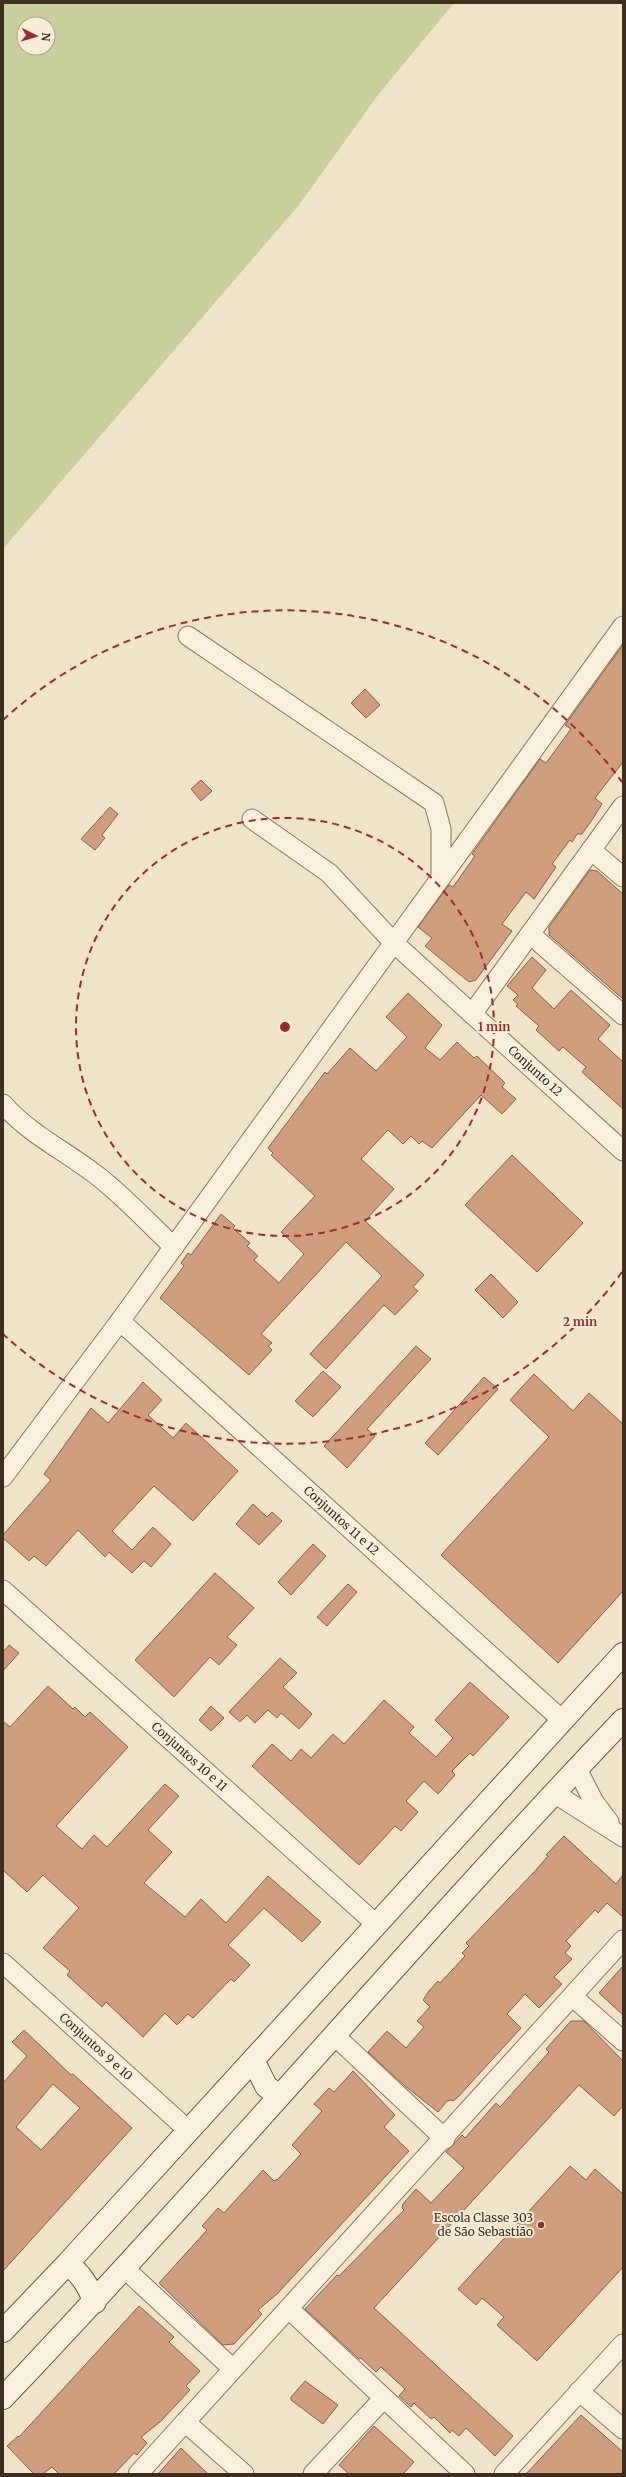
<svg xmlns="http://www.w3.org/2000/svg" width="626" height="2477" viewBox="0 0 626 2477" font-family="Merriweather,serif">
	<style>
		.green { fill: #c9cf9b; fill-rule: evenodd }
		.building { fill: #cf9f7d; stroke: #8d5f41; fill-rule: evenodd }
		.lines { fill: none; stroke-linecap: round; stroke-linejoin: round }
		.street-casing { stroke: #8d765c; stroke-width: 21 }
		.secondary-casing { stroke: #6f573f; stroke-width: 24 }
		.street { stroke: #faf1dc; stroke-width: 19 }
		.secondary { stroke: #faf1dc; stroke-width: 22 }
		.ring { fill: none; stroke: #9e2a2b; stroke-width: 2; stroke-dasharray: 7 5 }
		.poi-dot { fill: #9e2a2b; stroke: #f7eed8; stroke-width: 1.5 }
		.labels { text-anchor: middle; stroke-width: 4; stroke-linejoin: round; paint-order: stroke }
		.street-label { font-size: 12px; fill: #3d2e20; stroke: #f7eed8 }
		.poi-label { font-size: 12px; fill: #3d2e20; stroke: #f7eed8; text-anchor: end }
		.centre { fill: #9e2a2b; stroke: #f7eed8; stroke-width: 2 }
		.ring-label { font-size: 12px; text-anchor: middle; font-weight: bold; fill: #9e2a2b; stroke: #f7eed8; stroke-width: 4; stroke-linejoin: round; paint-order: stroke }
	</style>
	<rect width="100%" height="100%" fill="#f0e4c8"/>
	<!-- green -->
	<path class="green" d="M3 3H454L378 95 299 205 3 549ZM24 24H48V48H24Z"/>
	<!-- building -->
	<path class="building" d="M623 645V762L595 798 602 804 592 820 582 834H577L572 842 570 840 552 864 556 867 534 899 526 892 502 924 512 931 476 980 469 982 425 946 432 938 418 927 449 885 453 887 475 856 472 854 540 759 546 763 571 729 565 725Z
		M365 689 380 705 366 718 351 703Z
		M201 780 212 791 201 801 191 789Z
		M110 807 118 814 102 835 105 838 95 850 81 839Z
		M590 870 597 871 623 894V999L549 935V927Z
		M532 957 546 970 532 988 554 1009 571 990 610 1025 598 1039 623 1062V1109L582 1072 586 1067 563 1047 559 1051 536 1030 539 1026 516 1006 518 1004 513 1000 518 995 507 986Z
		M408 993 442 1025 425 1048 440 1060 457 1042 474 1058 477 1056 505 1083 502 1087 516 1099 502 1114 481 1095 432 1148 422 1141 419 1144 411 1136 403 1144 388 1130 361 1159 394 1189 365 1221 424 1275 413 1287 418 1291 395 1315 384 1305 326 1369 310 1354 382 1276 346 1242 261 1334 272 1343 268 1346 272 1350 249 1375 160 1298 184 1266 181 1263 188 1253 191 1255 221 1214 235 1226 233 1228 250 1243 247 1246 258 1256 254 1260 279 1283 304 1254 281 1232 315 1196 271 1155 273 1153 268 1148 325 1072 327 1074 350 1048 376 1071 407 1037 386 1017Z
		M512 1155 583 1223 537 1272 465 1205Z
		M491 1274 518 1302 503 1318 475 1290Z
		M416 1346 431 1359 367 1429 375 1436 347 1468 324 1446Z
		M323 1371 341 1387 313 1417 295 1401Z
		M534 1374 573 1411 589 1393 623 1424V1591L558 1663 441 1555 549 1437 510 1400Z
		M484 1377 498 1389 438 1455 425 1443Z
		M143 1382 162 1400 148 1415 173 1438 186 1423 238 1471 193 1521 154 1486 112 1531 132 1550 153 1527 171 1544 151 1567 144 1561 132 1573 109 1552 105 1557 78 1530 46 1566 34 1556 29 1561 3 1538V1535L51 1480 44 1474 91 1408 108 1423Z
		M253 1504 267 1517 272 1512 282 1521 259 1545 236 1524Z
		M313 1544 326 1556 291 1595 278 1582Z
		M215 1573 254 1608 227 1637 237 1645 219 1665 210 1657 174 1697 135 1660Z
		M348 1584 357 1592 327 1626 317 1617Z
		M9 1645 19 1653 3 1671V1652Z
		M280 1658 297 1673 283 1687 312 1714 299 1729 281 1713 277 1718 268 1710 255 1723 247 1715 240 1722 229 1712Z
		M470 1682 509 1717 473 1756 470 1753 452 1771 455 1775 438 1794 424 1781 406 1801 418 1812 401 1831 395 1826 359 1865 252 1766 272 1744 291 1761 301 1749 311 1758 333 1734 344 1744 384 1700 414 1727 409 1733 436 1757 453 1738 435 1720Z
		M48 1686 73 1709 75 1707 85 1717 90 1712 128 1747 56 1826 82 1849 94 1835 107 1847 165 1784 179 1796 148 1830 172 1852 144 1883 185 1917 201 1899 226 1923 268 1876 321 1922 302 1942 264 1908 228 1945 250 1965 234 1982 231 1979 193 2018 188 2014 177 2025 165 2013 143 2037 106 2002 102 2007 67 1975 70 1971 43 1948 79 1908 43 1875 27 1892 3 1870V1721L10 1727Z
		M211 1706 224 1718 211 1731 199 1720Z
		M564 1836 616 1884 623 1875V1917L607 1903 598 1913 595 1910 566 1941 571 1946 565 1953 572 1959 554 1977 562 1984 539 2008 525 1994 507 2014 521 2028 458 2097 453 2101 451 2100 447 2101 438 2112 405 2086 368 2052 387 2031 406 2048 424 2027 417 2021 430 2007 423 2000 429 1991 438 1981 440 1983 465 1956 462 1953 469 1946 466 1943 535 1871 548 1856 546 1855Z
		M623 1966V2015L599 1993Z
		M571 2021H584L623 2061V2106L614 2116 579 2085 374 2308 513 2436 495 2456 466 2428 459 2436 452 2430 450 2433 434 2417 431 2419 414 2403 411 2407 399 2396 405 2389 381 2367 376 2372 361 2358 359 2359 305 2309 337 2275 339 2276 404 2210 402 2208 403 2204 416 2189 431 2203 464 2168 446 2152 462 2135 465 2138 496 2103 500 2107 549 2052 546 2049Z
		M24 2030 71 2075 73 2074 132 2128 3 2271V2083L27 2056 12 2042ZM53 2084 80 2108 41 2150 16 2127Z
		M353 2071 395 2115 384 2127 409 2151 277 2294 258 2310 262 2314 234 2344 223 2345 159 2283 207 2230 202 2226 218 2208 224 2213 263 2170 274 2181 278 2179 301 2154 292 2145 322 2111 314 2104 329 2088 334 2092Z
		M570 2166 586 2180 595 2169 623 2194V2267L537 2361 497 2325 504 2317 482 2298 476 2305 458 2289Z
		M139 2306 174 2337 169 2342 200 2371 186 2386 190 2390 160 2422 141 2437 147 2443 137 2455 134 2453 114 2474H59L52 2467 43 2474H34L7 2446 18 2436 19 2437Z
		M305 2381 338 2405 323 2424 291 2400V2397Z
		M581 2415 623 2452V2474H526Z
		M374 2426 414 2462 403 2474H349L339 2465Z
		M181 2448 208 2474H158Z"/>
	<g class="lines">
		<defs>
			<g id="street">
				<path d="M188 636 434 803 441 829V877"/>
				<path id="s1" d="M252 819 329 873 394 943 623 1151"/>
				<path d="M591 850 623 877"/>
				<path d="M530 934 623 1015"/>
				<path d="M472 1014 623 806"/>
				<path d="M3 1104C28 1133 65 1151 95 1174 123 1195 148 1223 174 1247"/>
				<path id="s2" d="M120 1321 562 1720"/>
				<path d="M3 1477 120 1321 623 626"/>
				<path id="s3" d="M3 1590 376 1924"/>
				<path d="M577 1769 594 1802 609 1822"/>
				<path d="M554 1793 623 1837"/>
				<path id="s4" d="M3 1963 188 2130"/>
				<path d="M573 1997 623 2041"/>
				<path d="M334 2035 445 2139"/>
				<path d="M124 2268 232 2368"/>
				<path d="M289 2309 465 2474"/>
				<path d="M579 2391 623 2429"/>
				<path d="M185 2422 244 2474"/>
				<path d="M138 2474 623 1940"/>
				<path d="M313 2474 383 2399"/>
				<path d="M504 2474 623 2344"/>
			</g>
			<path id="secondary" d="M253 2060 266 2086 278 2096
				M67 2264C81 2273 88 2286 95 2302
				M3 2331 67 2264 623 1654
				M3 2398C214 2176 412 1942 623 1720"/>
		</defs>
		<!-- street casing -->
		<use href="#street" class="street-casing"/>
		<!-- secondary casing -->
		<use href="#secondary" class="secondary-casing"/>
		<!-- street -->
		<use href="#street" class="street"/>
		<!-- secondary -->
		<use href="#secondary" class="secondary"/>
	</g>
	<!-- distance rings -->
	<g class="ring">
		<circle cx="285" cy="1027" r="209"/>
		<path d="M622 1272A417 417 0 0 1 3 1334M3 720A417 417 0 0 1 622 782"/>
	</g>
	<!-- markers -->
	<circle class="poi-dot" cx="541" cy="2225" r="4"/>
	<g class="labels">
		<!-- street labels -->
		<g class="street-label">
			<text dy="4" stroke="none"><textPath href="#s1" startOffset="380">Conjunto 12</textPath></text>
			<text dy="4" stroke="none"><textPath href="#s2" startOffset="298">Conjuntos 11 e 12</textPath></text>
			<text dy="4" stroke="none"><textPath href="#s3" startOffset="250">Conjuntos 10 e 11</textPath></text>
			<text dy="4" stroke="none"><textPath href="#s4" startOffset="125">Conjuntos 9 e 10</textPath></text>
		</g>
		<!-- poi labels -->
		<g class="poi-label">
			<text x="533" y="2222">Escola Classe 303<tspan x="533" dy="14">de São Sebastião</tspan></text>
		</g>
	</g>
	<circle cx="285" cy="1027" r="6" class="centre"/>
	<g class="ring-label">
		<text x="494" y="1031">1 min</text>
		<text x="580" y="1326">2 min</text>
	</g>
	<!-- border -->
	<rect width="626" height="2477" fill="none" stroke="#3d2e20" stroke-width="8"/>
	<!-- north arrow -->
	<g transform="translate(36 36) rotate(95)"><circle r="19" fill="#f7eed8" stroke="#ada18e"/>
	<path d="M0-3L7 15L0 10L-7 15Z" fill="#9e2a2b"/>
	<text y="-6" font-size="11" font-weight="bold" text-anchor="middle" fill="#3d2e20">N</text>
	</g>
</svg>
